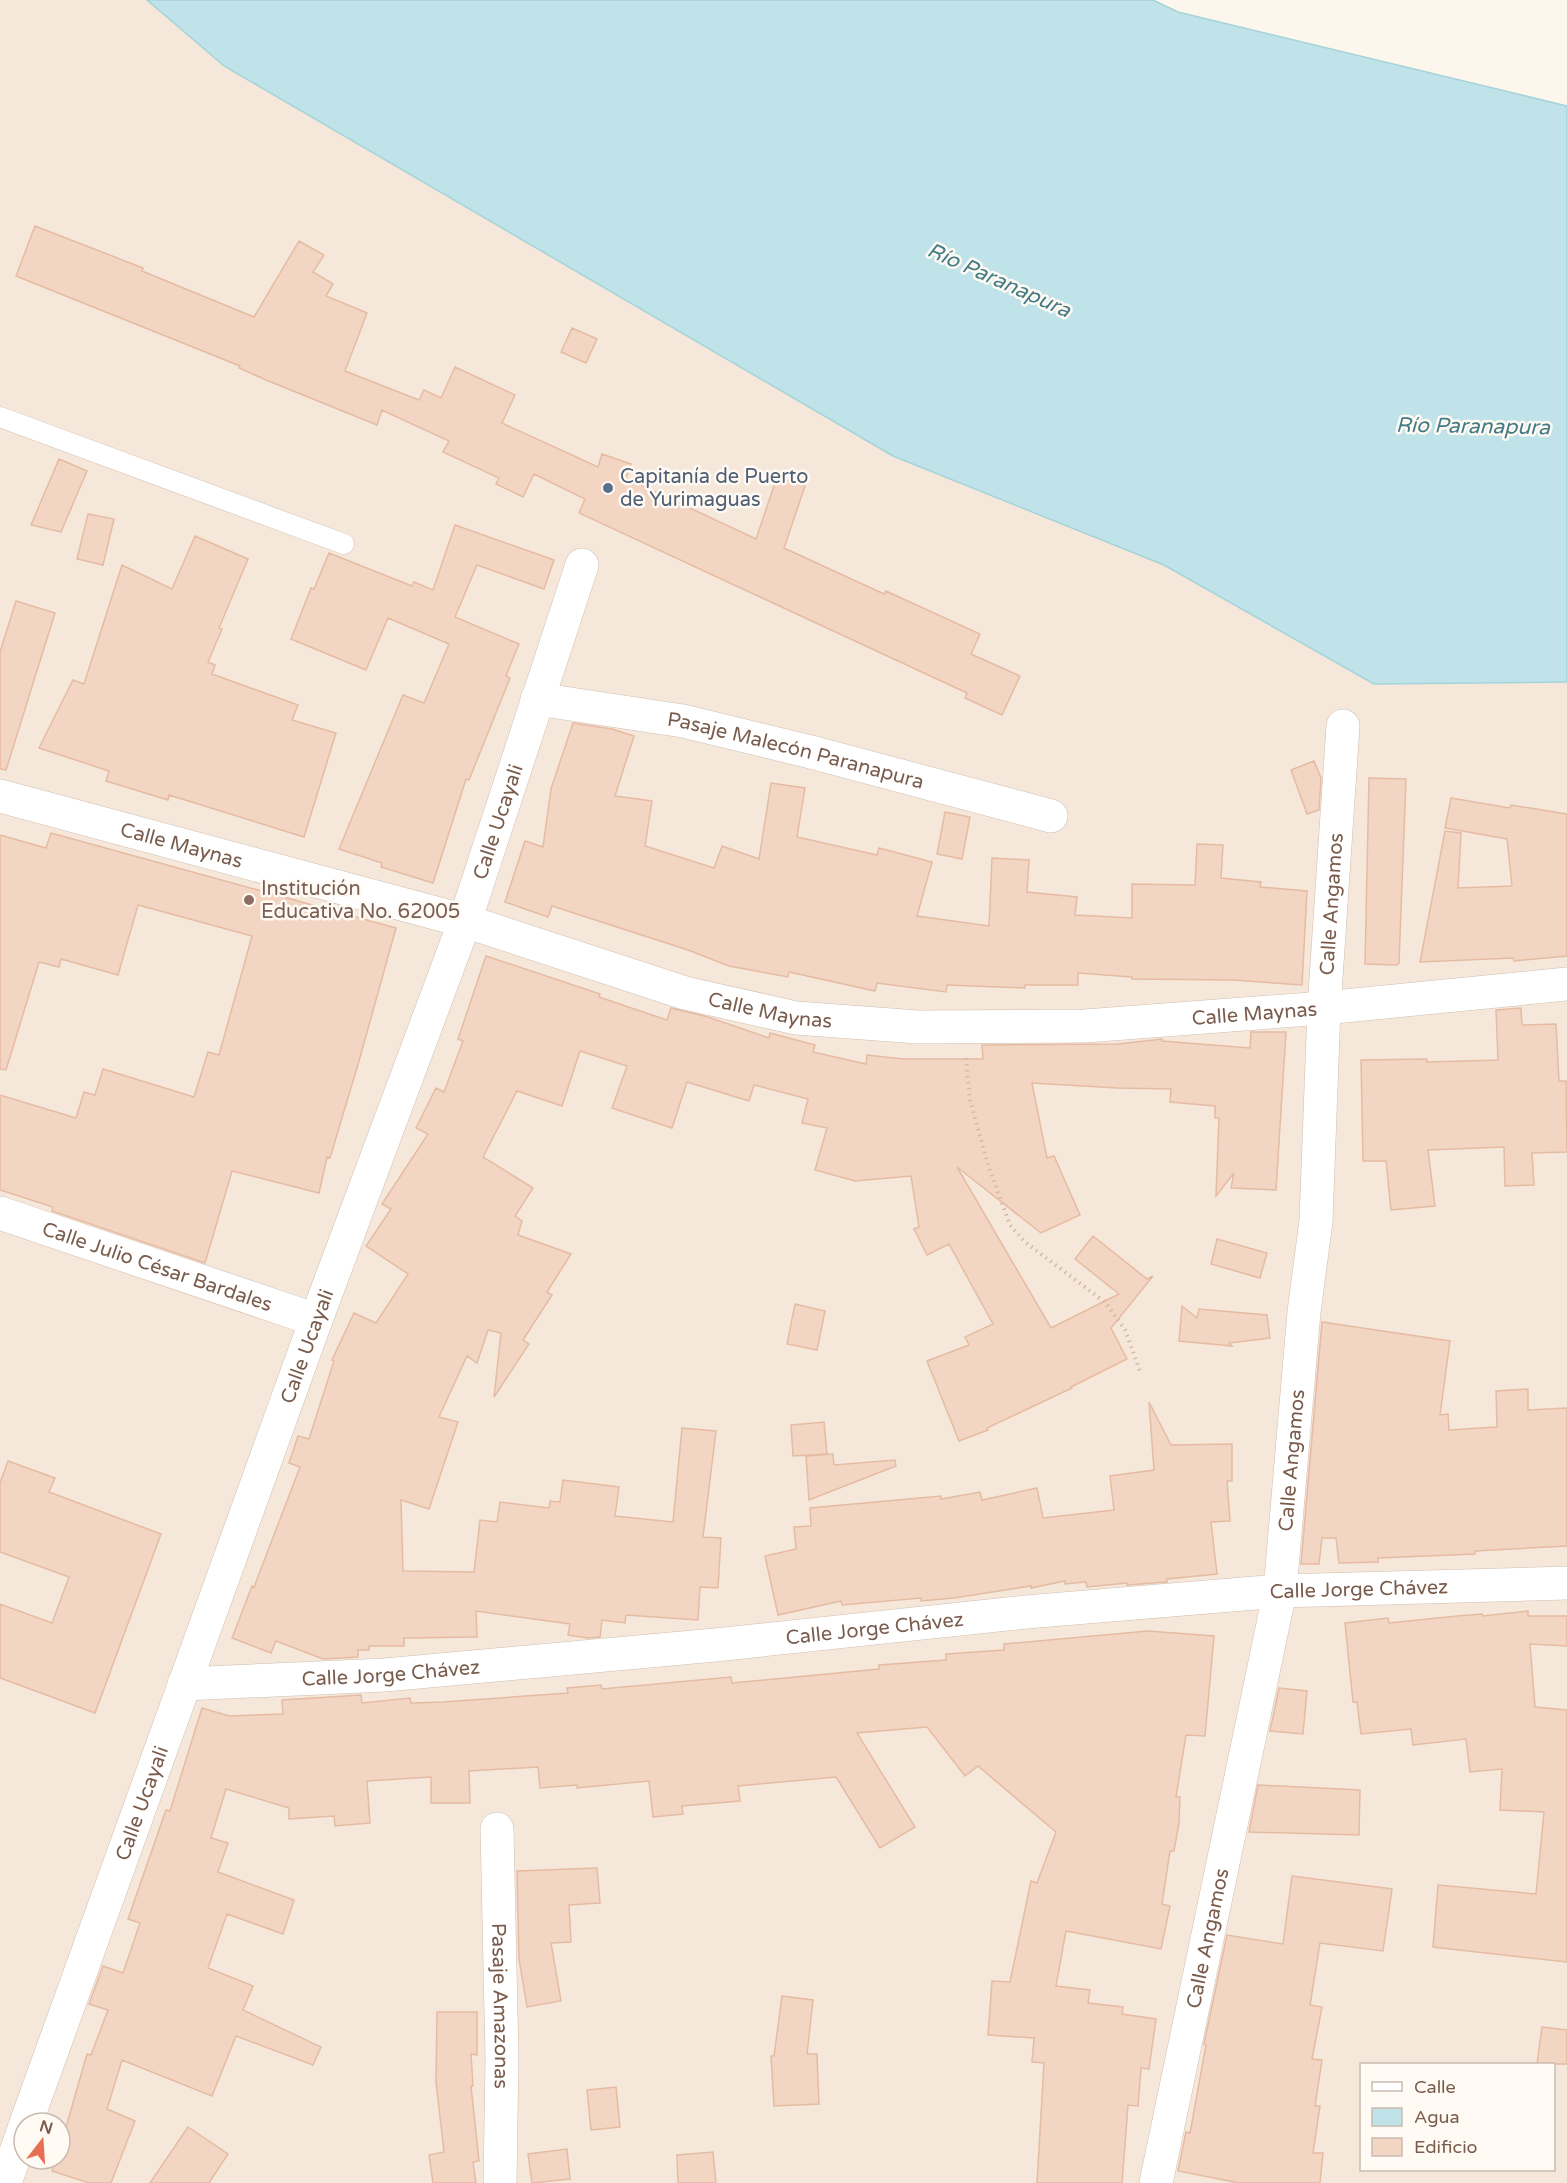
<svg xmlns="http://www.w3.org/2000/svg" width="1567" height="2183" viewBox="0 0 1567 2183" font-family="'Varela Round',sans-serif">
	<style>
		.residential { fill: #f5e8da; fill-rule: evenodd }
		.water { fill: #bfe3e8; stroke: #a5d3da; stroke-width: 1.5 }
		.building { fill: #f3d5c3; stroke: #e6bba3; stroke-width: 1.5 }
		.lines { fill: none; stroke-linecap: round; stroke-linejoin: round }
		.service-casing { stroke: #d1beb0; stroke-width: 21 }
		.minor-casing { stroke: #d1beb0; stroke-width: 34 }
		.path { stroke: #d9b8a5; stroke-width: 4; stroke-dasharray: 1.5 4.5; stroke-linecap: butt }
		.service { stroke: #fff; stroke-width: 20 }
		.minor { stroke: #fff; stroke-width: 33 }
		.service-dot { fill: #5c6f8a; stroke: #fffaf3; stroke-width: 2 }
		.education-dot { fill: #8d6e63; stroke: #fffaf3; stroke-width: 2 }
		.labels { text-anchor: middle; stroke-width: 5; stroke-linejoin: round; paint-order: stroke }
		.service-label { font-size: 20px; fill: #4e5e75; stroke: #fffaf3; text-anchor: start }
		.street-label { font-size: 20px; fill: #7a5c4d; stroke: #fffaf3 }
		.education-label { font-size: 20px; fill: #785e54; stroke: #fffaf3; text-anchor: start }
		.water-label { font-size: 21px; font-style: italic; fill: #437c86; stroke: #fffaf3 }
	</style>
	<rect width="100%" height="100%" fill="#fdf6ec"/>
	<!-- residential -->
	<path class="residential" d="M0 0H147L224 66 1164 565 1374 684 1567 682V2183H0ZM1362 2064H1554V2170H1362ZM24 2123H60V2159H24Z"/>
	<!-- water -->
	<path class="water" d="M147 0H1153L1178 12 1567 106V682L1374 684 1164 565 893 456 224 66Z"/>
	<!-- building -->
	<path class="building" d="M35 226 143 268 142 271 254 317 299 241 324 255 313 272 333 284 326 296 367 313 345 371 419 400 424 390 441 398 455 367 515 395 502 423 598 467 602 454 631 464 626 478 756 539 777 477 805 486 784 548 884 594 886 591 980 634 971 654 1020 676 1002 715 965 698 967 693 579 513 585 499 534 474 523 497 496 484 499 478 443 452 449 441 382 410 377 425 266 380 239 368 240 366 16 276Z
		M572 328 597 339 586 363 561 352Z
		M59 459 87 471 61 532 31 525Z
		M88 514 114 519 103 565 77 559Z
		M455 525 554 560 544 589 477 565 455 617 519 644 506 676 510 678 469 780 466 779 433 883 381 867 382 863 339 849 403 695 424 703 449 644 388 618 366 670 291 639 311 588 314 589 329 553 412 586 414 582 433 590Z
		M195 536 248 559 219 628 222 629 208 662 215 665 212 674 298 705 292 720 336 733 304 837 169 795 168 800 106 781 109 771 39 748 73 680 84 684 122 565 172 589Z
		M16 601 55 613 6 770 0 769V652Z
		M573 723 612 729 634 736 615 796 652 801 645 846 714 868 722 846 759 859 771 783 805 788 797 837 877 855 879 848 932 862 917 916 989 926 992 858 1029 860 1027 892 1077 897 1075 915 1132 918V884L1195 885 1197 844 1223 845 1221 878 1261 882 1260 887 1307 891 1302 985 1234 980 1132 979V977L1078 973V985H1025V988L947 985 946 992 877 983 875 991 789 972 788 977 729 966 688 950 552 906 548 917 505 902 525 841 543 847 551 789Z
		M1314 761 1321 778 1319 810 1307 814 1291 770Z
		M1369 778 1406 779 1399 963 1397 965 1365 964Z
		M1451 798 1510 808 1511 805 1567 814V956L1514 961 1513 958 1420 962 1445 831 1461 833 1458 888 1512 886 1507 839 1445 828Z
		M945 812 970 817 962 859 937 854Z
		M51 833 396 928 359 1061 330 1158 327 1157 319 1193 232 1171 205 1263 52 1211 53 1207 0 1190V1095L76 1118 84 1092 95 1095 103 1069 194 1097 208 1052 219 1055 252 936 138 905 118 975 61 959 59 967 39 962 6 1070 0 1069V835L46 848Z
		M486 956 600 994 599 997 667 1020 671 1008 708 1017 769 1038 770 1033 815 1045 813 1052 866 1064 867 1055 904 1059H983L982 1045 1118 1044 1162 1039V1041L1250 1048 1251 1032H1286L1276 1190 1231 1188 1234 1173 1216 1196 1219 1118H1215V1106L1170 1102 1171 1089 1117 1088 1032 1083 1047 1158 1054 1156 1080 1215 1041 1233 957 1167 1051 1328 1119 1294 1075 1259 1093 1236 1147 1279 1153 1276 1111 1328 1127 1359 1071 1387 1072 1388 987 1428 988 1430 959 1441 927 1361 969 1345 965 1337 993 1324 949 1244 927 1255 914 1229 919 1227 911 1176 855 1181 815 1170 827 1128 802 1123 808 1099 754 1085 749 1101 687 1082 672 1128 612 1108 627 1066 580 1051 562 1106 517 1091 483 1157 533 1188 515 1216 522 1221 518 1235 571 1254 547 1292 552 1295 523 1340 529 1344 494 1397 501 1333 488 1330 477 1363 467 1356 439 1417 458 1422 429 1509 401 1500 403 1571 474 1572 480 1520 497 1522 500 1502 549 1508 550 1501 560 1502 563 1480 619 1487 615 1516 673 1522 682 1428 716 1431 703 1537 721 1538 718 1588 700 1587 698 1620 626 1615 625 1623 602 1620 600 1637 588 1638 568 1635 570 1624 476 1611 477 1637 404 1638V1646H369V1650H358V1657L323 1659 276 1641 271 1653 232 1638 252 1586 254 1587 300 1467 289 1463 298 1436 309 1439 334 1361 332 1360 354 1313 376 1323 408 1274 366 1246 391 1209 382 1204 428 1134 416 1128 436 1088 444 1092 463 1041 458 1039Z
		M1521 1008 1522 1025 1556 1024 1559 1081H1566L1567 1152 1532 1153 1534 1185 1505 1186 1504 1147 1428 1150 1435 1206 1391 1210 1386 1161H1363L1361 1060 1427 1059V1062L1498 1060 1496 1010Z
		M1217 1239 1267 1253 1260 1278 1211 1264Z
		M795 1304 825 1311 817 1350 787 1344Z
		M1182 1306 1197 1318 1199 1309 1267 1315 1270 1338 1229 1343 1232 1346 1179 1341Z
		M1322 1322 1450 1341 1440 1415 1448 1414 1449 1430 1497 1427 1496 1391 1528 1389V1410L1567 1408V1546L1475 1551V1554L1378 1558V1562L1339 1563 1336 1538H1322L1319 1564H1301Z
		M1149 1402 1171 1445 1232 1444V1481H1227L1230 1521 1211 1522 1217 1574 1167 1579V1582L1127 1585V1583L1087 1587 1086 1582 1065 1584V1581L1031 1588V1586L954 1598 921 1601V1598L842 1605 841 1601 778 1615 765 1556 796 1549 794 1527 811 1526 810 1508 941 1496V1499L980 1492 982 1500 1037 1488 1043 1518 1114 1510 1110 1476 1154 1470Z
		M824 1422 827 1454 793 1456 791 1425Z
		M833 1454 834 1465 895 1460 896 1466 809 1500 806 1456Z
		M8 1461 55 1478 49 1492 161 1534 95 1713 0 1678V1604L52 1623 69 1577 0 1552V1483Z
		M1528 1611V1616H1567V1646L1530 1644 1535 1707 1567 1710V1962L1433 1947 1438 1885 1536 1894 1544 1812 1500 1810 1502 1769 1470 1772 1466 1739 1413 1745 1411 1729 1361 1734 1357 1702H1353L1345 1623 1388 1618 1389 1623 1457 1616 1482 1614 1483 1616Z
		M1148 1631 1214 1636 1205 1736 1186 1735 1176 1797H1180L1179 1823 1174 1851H1170L1162 1904 1170 1906 1161 1949 1066 1931 1056 1986 1090 1990 1088 2003 1123 2007 1122 2014 1156 2019 1149 2069 1141 2068 1138 2106 1128 2105 1122 2183H1037L1044 2063 1032 2062 1034 2038 988 2035 992 1981 1010 1982 1031 1881 1037 1883 1056 1832 978 1766 965 1776 927 1727 857 1733 915 1827 880 1848 836 1777 738 1786 740 1801 682 1806 683 1814 653 1817 649 1781 577 1788V1785L540 1788 538 1767 469 1771 470 1803H431V1777L367 1781 370 1823 335 1826 334 1816 289 1819V1808L226 1789 211 1838 228 1843 218 1872 294 1900 283 1934 227 1914 208 1968 253 1986 243 2010 321 2047 313 2065 236 2036 212 2096 122 2060 107 2109 135 2121 111 2183H89L52 2171 56 2159H60V2148L87 2054 91 2055 108 2010 89 2004 103 1966 123 1973 140 1923 128 1919 166 1810 170 1811 202 1708 229 1716 283 1714 282 1700 361 1695 362 1703 410 1698 411 1703 443 1702 568 1693 567 1688 601 1685 602 1689 731 1677 732 1683 879 1669V1665L946 1660V1654L1004 1650V1644Z
		M1279 1688 1307 1691 1303 1734 1270 1731Z
		M1258 1785 1360 1790 1359 1835 1249 1832Z
		M597 1868 600 1903 569 1905 571 1942 551 1943 561 2001 527 2007 519 1959 517 1871Z
		M1292 1876 1392 1889 1383 1951 1320 1943 1310 2005 1322 2007 1312 2059 1322 2060 1315 2106H1320L1313 2153H1323L1320 2183H1239L1178 2171 1186 2132 1190 2133 1206 2045 1204 2044 1227 1935 1283 1944Z
		M782 1996 813 2000 807 2054H817L819 2104 774 2106 771 2056H774Z
		M437 2012H477V2055L471 2054 473 2086H471L479 2161 473 2162 476 2183H433L429 2155 444 2152 436 2082Z
		M1542 2027 1567 2030V2064H1537Z
		M616 2087 620 2127 591 2130 587 2090Z
		M188 2127 228 2154 209 2183H150Z
		M567 2149 570 2179 532 2183 528 2154Z
		M713 2152 716 2183H678L677 2155Z"/>
	<g class="lines">
		<defs>
			<path id="service" d="M0 417 344 544"/>
			<g id="minor">
				<path id="s1" d="M537 699 683 721 811 752 1051 816"/>
				<path id="s2" d="M0 796 465 921 685 993 796 1018 918 1027 1085 1026 1324 1008 1567 984"/>
				<path id="s3" d="M0 1213 316 1320"/>
				<path id="s4" d="M184 1684 385 1675 715 1645 1026 1612 1280 1591 1567 1583"/>
				<path id="s5" d="M497 1829 502 2058 500 2183"/>
				<path id="s6" d="M26 2123 316 1320 465 921 582 565"/>
				<path d="M5 2183 24 2129"/>
				<path id="s7" d="M1156 2183 1280 1591 1304 1312 1316 1221 1324 1008 1343 726"/>
			</g>
		</defs>
		<!-- service casing -->
		<use href="#service" class="service-casing"/>
		<!-- minor casing -->
		<use href="#minor" class="minor-casing"/>
		<!-- path -->
		<path class="path" d="M966 1058 970 1100 988 1165 1010 1225 1025 1242 1106 1303 1125 1330 1141 1374"/>
		<!-- service -->
		<use href="#service" class="service"/>
		<!-- minor -->
		<use href="#minor" class="minor"/>
	</g>
	<!-- markers -->
	<circle class="service-dot" cx="608" cy="488" r="6"/>
	<circle class="education-dot" cx="249" cy="900" r="6"/>
	<g class="labels">
		<!-- service labels -->
		<g class="service-label">
			<text x="620" y="483">Capitanía de Puerto<tspan x="620" dy="23">de Yurimaguas</tspan></text>
		</g>
		<!-- street labels -->
		<g class="street-label">
			<text dy="7" stroke="none"><textPath href="#s1" startOffset="264">Pasaje Malecón Paranapura</textPath></text>
			<text dy="7" stroke="none"><textPath href="#s6" startOffset="1384">Calle Ucayali</textPath></text>
			<text dy="7" stroke="none"><textPath href="#s2" startOffset="188">Calle Maynas</textPath></text>
			<text dy="7" stroke="none"><textPath href="#s7" startOffset="1294">Calle Angamos</textPath></text>
			<text dy="7" stroke="none"><textPath href="#s2" startOffset="800">Calle Maynas</textPath></text>
			<text dy="7" stroke="none"><textPath href="#s2" startOffset="1286">Calle Maynas</textPath></text>
			<text dy="7" stroke="none"><textPath href="#s3" startOffset="166">Calle Julio César Bardales</textPath></text>
			<text dy="7" stroke="none"><textPath href="#s6" startOffset="826">Calle Ucayali</textPath></text>
			<text dy="7" stroke="none"><textPath href="#s7" startOffset="736">Calle Angamos</textPath></text>
			<text dy="7" stroke="none"><textPath href="#s4" startOffset="1179">Calle Jorge Chávez</textPath></text>
			<text dy="7" stroke="none"><textPath href="#s4" startOffset="693">Calle Jorge Chávez</textPath></text>
			<text dy="7" stroke="none"><textPath href="#s4" startOffset="207">Calle Jorge Chávez</textPath></text>
			<text dy="7" stroke="none"><textPath href="#s6" startOffset="340">Calle Ucayali</textPath></text>
			<text dy="7" stroke="none"><textPath href="#s7" startOffset="250">Calle Angamos</textPath></text>
			<text dy="7" stroke="none"><textPath href="#s5" startOffset="177">Pasaje Amazonas</textPath></text>
		</g>
		<!-- education labels -->
		<g class="education-label">
			<text x="261" y="895">Institución<tspan x="261" dy="23">Educativa No. 62005</tspan></text>
		</g>
		<!-- water labels -->
		<g class="water-label">
			<text transform="translate(999 280) rotate(24)" y="7">Río Paranapura</text>
			<text transform="translate(1473 426) rotate(1)" y="7">Río Paranapura</text>
		</g>
	</g>
	<!-- legend -->
	<rect x="1360" y="2063" width="195" height="108" fill="#fffaf3" stroke="#cabbb1" stroke-width="1.5"/>
	<rect x="1372" y="2082" width="30" height="9" fill="#ffffff" stroke="#cabbb1" stroke-width="1.5"/>
	<text x="1414" y="2093" font-size="18" fill="#7a5c4d">Calle</text>
	<rect x="1372" y="2108" width="30" height="18" fill="#bfe3e8" stroke="#cabbb1" stroke-width="1.5"/>
	<text x="1414" y="2123" font-size="18" fill="#7a5c4d">Agua</text>
	<rect x="1372" y="2138" width="30" height="18" fill="#f3d5c3" stroke="#cabbb1" stroke-width="1.5"/>
	<text x="1414" y="2153" font-size="18" fill="#7a5c4d">Edificio</text>
	<!-- north arrow -->
	<g transform="translate(42 2141) rotate(17)"><circle r="28" fill="#fffaf3" stroke="#cabbb1" stroke-width="1.5"/>
	<path d="M0-4.5L10 22L0 15L-10 22Z" fill="#e76f51"/>
	<text y="-9" font-size="16" font-weight="bold" text-anchor="middle" fill="#7a5c4d">N</text>
	</g>
</svg>
